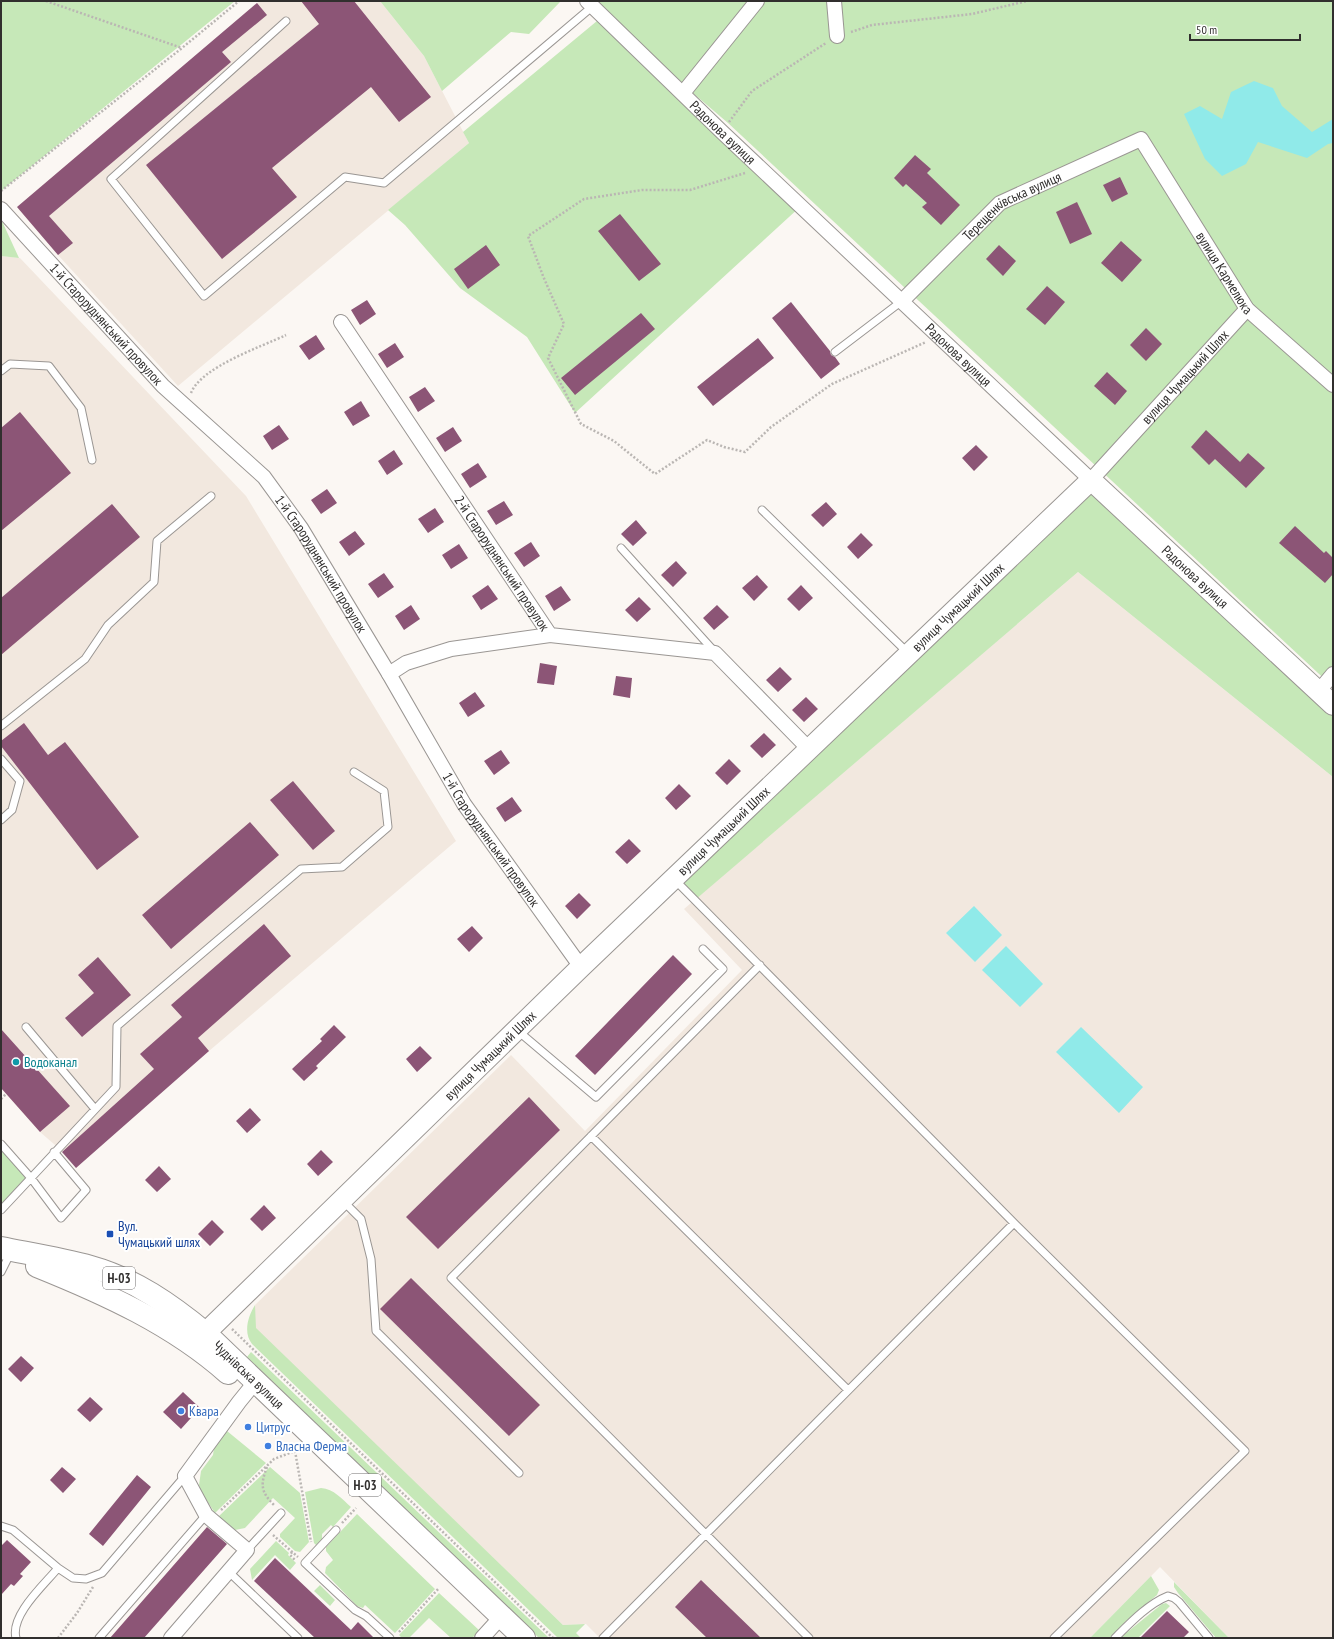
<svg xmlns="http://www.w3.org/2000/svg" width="1334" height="1639" viewBox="0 0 1334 1639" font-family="'PT Sans Narrow',sans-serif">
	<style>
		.built { fill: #f2e8df }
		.green { fill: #c6e8b8 }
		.water { fill: #90eae9 }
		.building { fill: #8c5576 }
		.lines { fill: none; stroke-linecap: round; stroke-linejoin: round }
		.lane-casing { stroke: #9a9693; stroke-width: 9 }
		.street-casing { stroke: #9a9693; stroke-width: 16 }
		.secondary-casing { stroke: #9a9693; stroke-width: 22 }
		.primary-casing { stroke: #9a9693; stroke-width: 24 }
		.path { stroke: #bab6b3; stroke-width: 2.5; stroke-dasharray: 2 2; stroke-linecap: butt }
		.lane { stroke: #fff; stroke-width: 7 }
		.street { stroke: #fff; stroke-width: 14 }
		.secondary { stroke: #fff; stroke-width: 20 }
		.primary { stroke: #fff; stroke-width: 22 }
		.culture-dot { fill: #0f9aa8; stroke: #fff; stroke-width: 1.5 }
		.transit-dot { fill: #1a4fb4; stroke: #fff; stroke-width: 1.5 }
		.shop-dot { fill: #3f7fe0; stroke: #fff; stroke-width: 1.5 }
		.labels { text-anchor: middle; stroke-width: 4; stroke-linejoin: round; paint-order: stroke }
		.shield { fill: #fff; stroke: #6f6d6d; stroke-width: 1 }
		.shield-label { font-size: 13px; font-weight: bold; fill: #312f2e }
		.street-label { font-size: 14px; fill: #312f2e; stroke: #fff }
		.culture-label { font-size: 14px; fill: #0d838f; stroke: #fff; text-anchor: start }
		.transit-label { font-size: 14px; fill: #164399; stroke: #fff; text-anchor: start }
		.shop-label { font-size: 14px; fill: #366cbe; stroke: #fff; text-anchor: start }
	</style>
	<rect width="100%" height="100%" fill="#fbf7f3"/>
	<!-- built -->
	<path class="built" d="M260 1H380L424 56 469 143 178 386 58 255 17 207Z
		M1 256 20 258 246 496 456 841 209 1051 181 1069 76 1167 62 1151 40 1132 1 1088Z
		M1078 572 1333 777V1638H1229L1160 1567 1090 1638H600L586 1624 563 1625 255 1328V1305L511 1055 585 1131 742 970 684 909Z"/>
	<!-- green -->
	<path class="green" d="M1 1H235L1 191Z
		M380 1H561L529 34 511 32 442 91 424 56Z
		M587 1H1333V687L728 123 611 23 801 206 575 413 527 337 460 288 405 225 388 210 469 143 463 132 603 16Z
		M1 219 19 258 1 256Z
		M1091 480 1333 705V777L1078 572 695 900 674 878Z
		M1 1144 31 1178 1 1210Z
		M255 1305 256 1328 563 1625 585 1624 576 1633 581 1638H558L252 1344C243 1333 248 1316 255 1305Z
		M251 1352 549 1638H539L247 1357Z
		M227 1431 266 1463 215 1513 201 1492 199 1485 201 1471 213 1455 214 1448Z
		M270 1467 300 1493 309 1542 300 1552 295 1551 280 1537V1534L295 1518 273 1498 245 1528 235 1530 218 1517Z
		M321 1488C334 1489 342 1499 351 1507L333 1527 331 1525 322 1534V1539L316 1545 314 1543 305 1492Z
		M357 1514 435 1589 395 1633 365 1605 363 1608 357 1606 325 1573 326 1567 333 1560 326 1551V1547Z
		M276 1541 289 1553 288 1555 296 1563 290 1570 275 1555 252 1580 250 1569Z
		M1151 1576 1159 1590 1157 1595 1126 1621 1110 1638H1090Z
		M1174 1582 1229 1638H1216L1178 1593 1174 1587Z
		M320 1585 335 1600 330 1606 314 1591Z
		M439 1593 480 1631 472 1638H451L429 1618 409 1638H402L399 1635Z
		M1166 1603 1170 1606 1138 1638H1120L1162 1604Z"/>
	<!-- water -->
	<path class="water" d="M1254 81 1273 88 1282 106 1312 132 1333 119V143L1328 144 1307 158 1258 142 1246 164 1222 176 1205 159 1184 114 1200 106 1222 119 1231 92Z
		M974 906 1002 935 975 962 946 933Z
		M1006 946 1043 984 1020 1007 982 970Z
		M1081 1027 1143 1087 1119 1113 1056 1052Z"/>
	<!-- building -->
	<path class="building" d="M301 1H354L431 97 399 122 371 87 272 168 297 197 222 259 146 165 319 24Z
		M257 3 267 15 222 52 231 62 49 216 73 243 58 255 17 207Z
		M915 155 931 169 927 173 960 205 941 225 922 207 927 203 906 184 903 187 894 178Z
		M1120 177 1128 194 1112 202 1103 185Z
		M1077 202 1092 234 1070 244 1056 212Z
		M620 214 661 264 639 281 598 231Z
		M1121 241 1142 260 1122 282 1101 263Z
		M486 245 500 265 468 289 454 269Z
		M999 245 1016 261 1003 276 986 259Z
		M1047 286 1065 302 1045 325 1026 309Z
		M367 300 376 314 360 325 351 310Z
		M791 302 830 351 831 355 835 357 840 364 821 379 772 318Z
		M641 313 655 329 575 395 561 378Z
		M1146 328 1162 344 1146 361 1130 345Z
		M316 335 325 349 309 360 299 346Z
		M758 338 774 358 713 406 697 387Z
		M395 343 404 357 387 368 378 354Z
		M1107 372 1127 391 1115 405 1094 386Z
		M425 387 435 401 418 412 409 397Z
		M361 401 370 416 353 426 344 412Z
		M20 412 71 473 1 531V428Z
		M279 425 289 439 272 450 263 436Z
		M453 427 462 441 445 452 436 438Z
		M1206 430 1240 462 1248 453 1265 468 1246 488 1215 459 1209 465 1191 447Z
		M976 445 988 457 974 471 962 458Z
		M394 450 403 464 387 475 378 461Z
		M478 463 487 477 470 488 461 474Z
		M327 489 337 503 321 514 311 500Z
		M504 501 513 515 496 525 487 511Z
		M826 502 837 514 823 527 811 515Z
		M112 504 140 537 1 655V598Z
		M435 508 444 522 428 533 418 519Z
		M636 520 647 533 633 546 621 534Z
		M1295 526 1324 553 1326 551 1333 558V574L1325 583 1279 543Z
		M355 531 365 544 349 556 339 542Z
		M861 533 873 545 858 559 847 547Z
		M531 542 540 556 524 567 514 553Z
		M459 544 468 558 451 569 442 555Z
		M676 561 687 573 673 587 661 575Z
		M384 573 394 587 378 598 368 584Z
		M757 575 768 587 754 601 742 588Z
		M488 585 498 599 481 610 472 596Z
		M801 585 813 598 799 611 787 599Z
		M561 586 571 600 554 611 545 596Z
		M639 597 651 609 637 622 625 610Z
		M411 605 420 619 404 630 395 616Z
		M717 605 729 617 714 630 703 618Z
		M540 663 557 666 554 685 537 683Z
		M780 667 792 679 778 692 766 680Z
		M616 676 632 678 630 698 613 695Z
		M475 692 485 706 468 717 459 703Z
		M806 697 818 709 804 722 792 710Z
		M24 723 48 755 65 742 139 837 97 870 1 746V741Z
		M764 733 776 745 762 758 750 746Z
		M501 750 510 763 494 775 484 761Z
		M729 759 741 771 727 785 715 773Z
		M293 781 335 831 313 850 270 800Z
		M679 784 691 796 676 810 665 798Z
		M512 797 522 811 505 822 496 808Z
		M250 822 279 855 171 949 142 915Z
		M629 839 641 851 627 864 615 852Z
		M579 893 591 905 577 919 565 906Z
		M264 924 291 956 198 1038 209 1051 76 1168 62 1152 154 1069 140 1054 182 1017 171 1005Z
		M472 926 483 938 469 952 457 939Z
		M673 955 692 974 595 1075 575 1056Z
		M98 957 131 995 82 1037 65 1018 94 993 78 975Z
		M334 1025 346 1037 316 1066 318 1068 304 1081 292 1069 322 1041 320 1039Z
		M1 1029 70 1106 40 1132 1 1088Z
		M420 1046 432 1058 417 1072 406 1059Z
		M529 1097 560 1130 438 1249 406 1217Z
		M250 1108 261 1120 247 1133 236 1121Z
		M321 1150 333 1162 318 1176 307 1164Z
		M159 1166 171 1179 157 1192 145 1180Z
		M264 1205 276 1218 262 1231 250 1219Z
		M212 1220 224 1232 210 1246 198 1234Z
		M411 1278 540 1405 509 1436 380 1309Z
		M21 1356 34 1368 21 1382 8 1369Z
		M183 1392 200 1408 181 1429 163 1412Z
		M90 1397 103 1409 90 1422 77 1410Z
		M62 1467 76 1479 63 1493 50 1480Z
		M137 1475 151 1487 103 1546 89 1534Z
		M207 1527 227 1544 144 1638H110Z
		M7 1540 31 1562 20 1574 23 1576 14 1586 11 1584 1 1595V1546Z
		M275 1558 351 1630 358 1622 374 1638H315L254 1581Z
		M701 1580 761 1638H707L675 1607Z
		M1167 1611 1189 1632 1183 1638H1140Z"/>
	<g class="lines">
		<defs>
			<path id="lane" d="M286 21 111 179 204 296 345 177 384 183 593 6
				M835 352 902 301
				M1 371 10 364 49 366 81 408 92 460
				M762 510 908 653
				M621 548 714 651
				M1 726 85 659 108 625 154 582 157 541 211 496
				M1 759 20 781 12 810 1 820
				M760 965 451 1278 809 1638
				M26 1027 95 1109
				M518 1031 596 1097 723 969 703 949
				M591 1136 848 1390
				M1 1144 31 1178 61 1218 86 1190 54 1152
				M343 1201 361 1219 371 1259 376 1331 519 1473
				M1 1210 116 1087 117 1026 301 869 342 867 388 827 384 791 354 772
				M1014 1223 1245 1451 1054 1638
				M1 1272 10 1254
				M1 1526 13 1530 58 1568 73 1578 86 1579 102 1573 185 1476
				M336 1530 305 1563 355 1610 366 1616 390 1638
				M247 1550 281 1513
				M229 1572 298 1638
				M16 1638C10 1615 44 1585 58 1568
				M99 1638 206 1515
				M603 1638 1014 1223 675 880
				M1115 1638C1130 1623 1148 1604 1168 1596L1174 1598 1179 1602 1209 1638"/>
			<g id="street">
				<path id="s1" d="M587 1 722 132 1091 480 1247 309"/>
				<path d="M834 1 837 36"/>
				<path d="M683 93 757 1"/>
				<path id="s2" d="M1 209 163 386 264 477 301 528 389 674 464 804 581 967"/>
				<path id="s3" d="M902 301 1000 203 1141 139 1247 309 1333 385"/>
				<path id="s4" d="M341 322 550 635 715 653 808 748"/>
				<path d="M389 674 406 663 451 649 550 635"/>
				<path d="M1318 692 1333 674"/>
				<path d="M171 1638 247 1550 206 1515 185 1476 239 1402 256 1381"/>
				<path d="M482 1638 502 1616"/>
			</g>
			<g id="secondary">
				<path id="s5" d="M193 1345 581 967 1091 480 1333 705"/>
			</g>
			<g id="primary">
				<path id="s6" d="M1 1248C31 1254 62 1259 91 1267 134 1279 171 1305 205 1333L524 1638"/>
				<path d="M37 1266C104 1293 173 1324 228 1373"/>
			</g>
		</defs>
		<!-- lane casing -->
		<use href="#lane" class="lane-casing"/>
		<!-- street casing -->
		<use href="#street" class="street-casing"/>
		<!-- secondary casing -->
		<use href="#secondary" class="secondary-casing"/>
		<!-- primary casing -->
		<use href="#primary" class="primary-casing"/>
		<!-- path -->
		<path class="path" d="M46 1 182 48
			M851 32 872 25 972 14 1027 1
			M729 122 752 91 826 43
			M745 173 690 190H642L584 199 528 236 543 276 564 324 548 358 581 424 614 441 655 474 707 440 724 447 745 452 771 427 832 384 926 342
			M1 191 182 48 239 1
			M191 393C201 367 261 347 286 335
			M1 1099 6 1094
			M232 1329 553 1638
			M267 1467C260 1485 261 1492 274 1505
			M221 1510 274 1459 295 1451 311 1542
			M342 1523 356 1508
			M273 1535 298 1557
			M292 1552 290 1555 295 1560
			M399 1632 439 1588
			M58 1638 77 1613 93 1587"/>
		<!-- lane -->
		<use href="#lane" class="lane"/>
		<!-- street -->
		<use href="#street" class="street"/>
		<!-- secondary -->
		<use href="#secondary" class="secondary"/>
		<!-- primary -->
		<use href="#primary" class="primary"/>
	</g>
	<!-- markers -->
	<circle class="culture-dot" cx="16" cy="1062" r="4"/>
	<rect class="transit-dot" x="106" y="1230" width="8" height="8" rx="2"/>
	<g class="shop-dot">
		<circle cx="181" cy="1411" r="4"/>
		<circle cx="248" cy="1427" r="4"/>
		<circle cx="268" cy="1446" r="4"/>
	</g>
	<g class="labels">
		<!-- shield labels -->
		<g class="shield">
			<rect x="103" y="1267" width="32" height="22" rx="3"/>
			<rect x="349" y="1474" width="32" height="22" rx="3"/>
		</g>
		<g class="shield-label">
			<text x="119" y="1283">Н-03</text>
			<text x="365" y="1490">Н-03</text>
		</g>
		<!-- street labels -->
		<g class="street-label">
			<text dy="5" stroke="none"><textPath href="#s1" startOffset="189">Радонова вулиця</textPath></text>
			<text dy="5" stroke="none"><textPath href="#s3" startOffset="147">Терещенківська вулиця</textPath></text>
			<text dy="5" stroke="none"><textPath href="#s3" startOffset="451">вулиця Кармелюка</textPath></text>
			<text dy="5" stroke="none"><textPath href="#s2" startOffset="156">1-й Староруднянський провулок</textPath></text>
			<text dy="5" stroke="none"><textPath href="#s1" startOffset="513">Радонова вулиця</textPath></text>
			<text dy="5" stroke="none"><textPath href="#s1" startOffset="835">вулиця Чумацький Шлях</textPath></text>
			<text dy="5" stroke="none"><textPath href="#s4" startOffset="290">2-й Староруднянський провулок</textPath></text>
			<text dy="5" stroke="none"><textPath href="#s2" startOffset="480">1-й Староруднянський провулок</textPath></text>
			<text dy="5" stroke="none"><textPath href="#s5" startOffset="1389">Радонова вулиця</textPath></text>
			<text dy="5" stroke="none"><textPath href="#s5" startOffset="1063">вулиця Чумацький Шлях</textPath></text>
			<text dy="5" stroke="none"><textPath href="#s5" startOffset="739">вулиця Чумацький Шлях</textPath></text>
			<text dy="5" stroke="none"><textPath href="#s2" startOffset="804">1-й Староруднянський провулок</textPath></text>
			<text dy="5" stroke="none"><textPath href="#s5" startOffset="415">вулиця Чумацький Шлях</textPath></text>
			<text dy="5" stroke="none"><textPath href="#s6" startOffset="285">Чуднівська вулиця</textPath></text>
		</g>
		<!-- culture labels -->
		<g class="culture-label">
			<text x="24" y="1067">Водоканал</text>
		</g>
		<!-- transit labels -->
		<g class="transit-label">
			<text x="118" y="1231">Вул.<tspan x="118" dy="16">Чумацький шлях</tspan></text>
		</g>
		<!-- shop labels -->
		<g class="shop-label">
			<text x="189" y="1416">Квара</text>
			<text x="256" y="1432">Цитрус</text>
			<text x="276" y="1451">Власна Ферма</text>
		</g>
	</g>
	<!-- border -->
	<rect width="1334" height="1639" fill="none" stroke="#312f2e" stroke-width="4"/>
	<!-- scale -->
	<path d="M1190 34v6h110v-6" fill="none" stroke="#312f2e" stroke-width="2"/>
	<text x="1196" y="34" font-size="12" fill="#312f2e" stroke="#ffffff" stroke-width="3" paint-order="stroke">50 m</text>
</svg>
